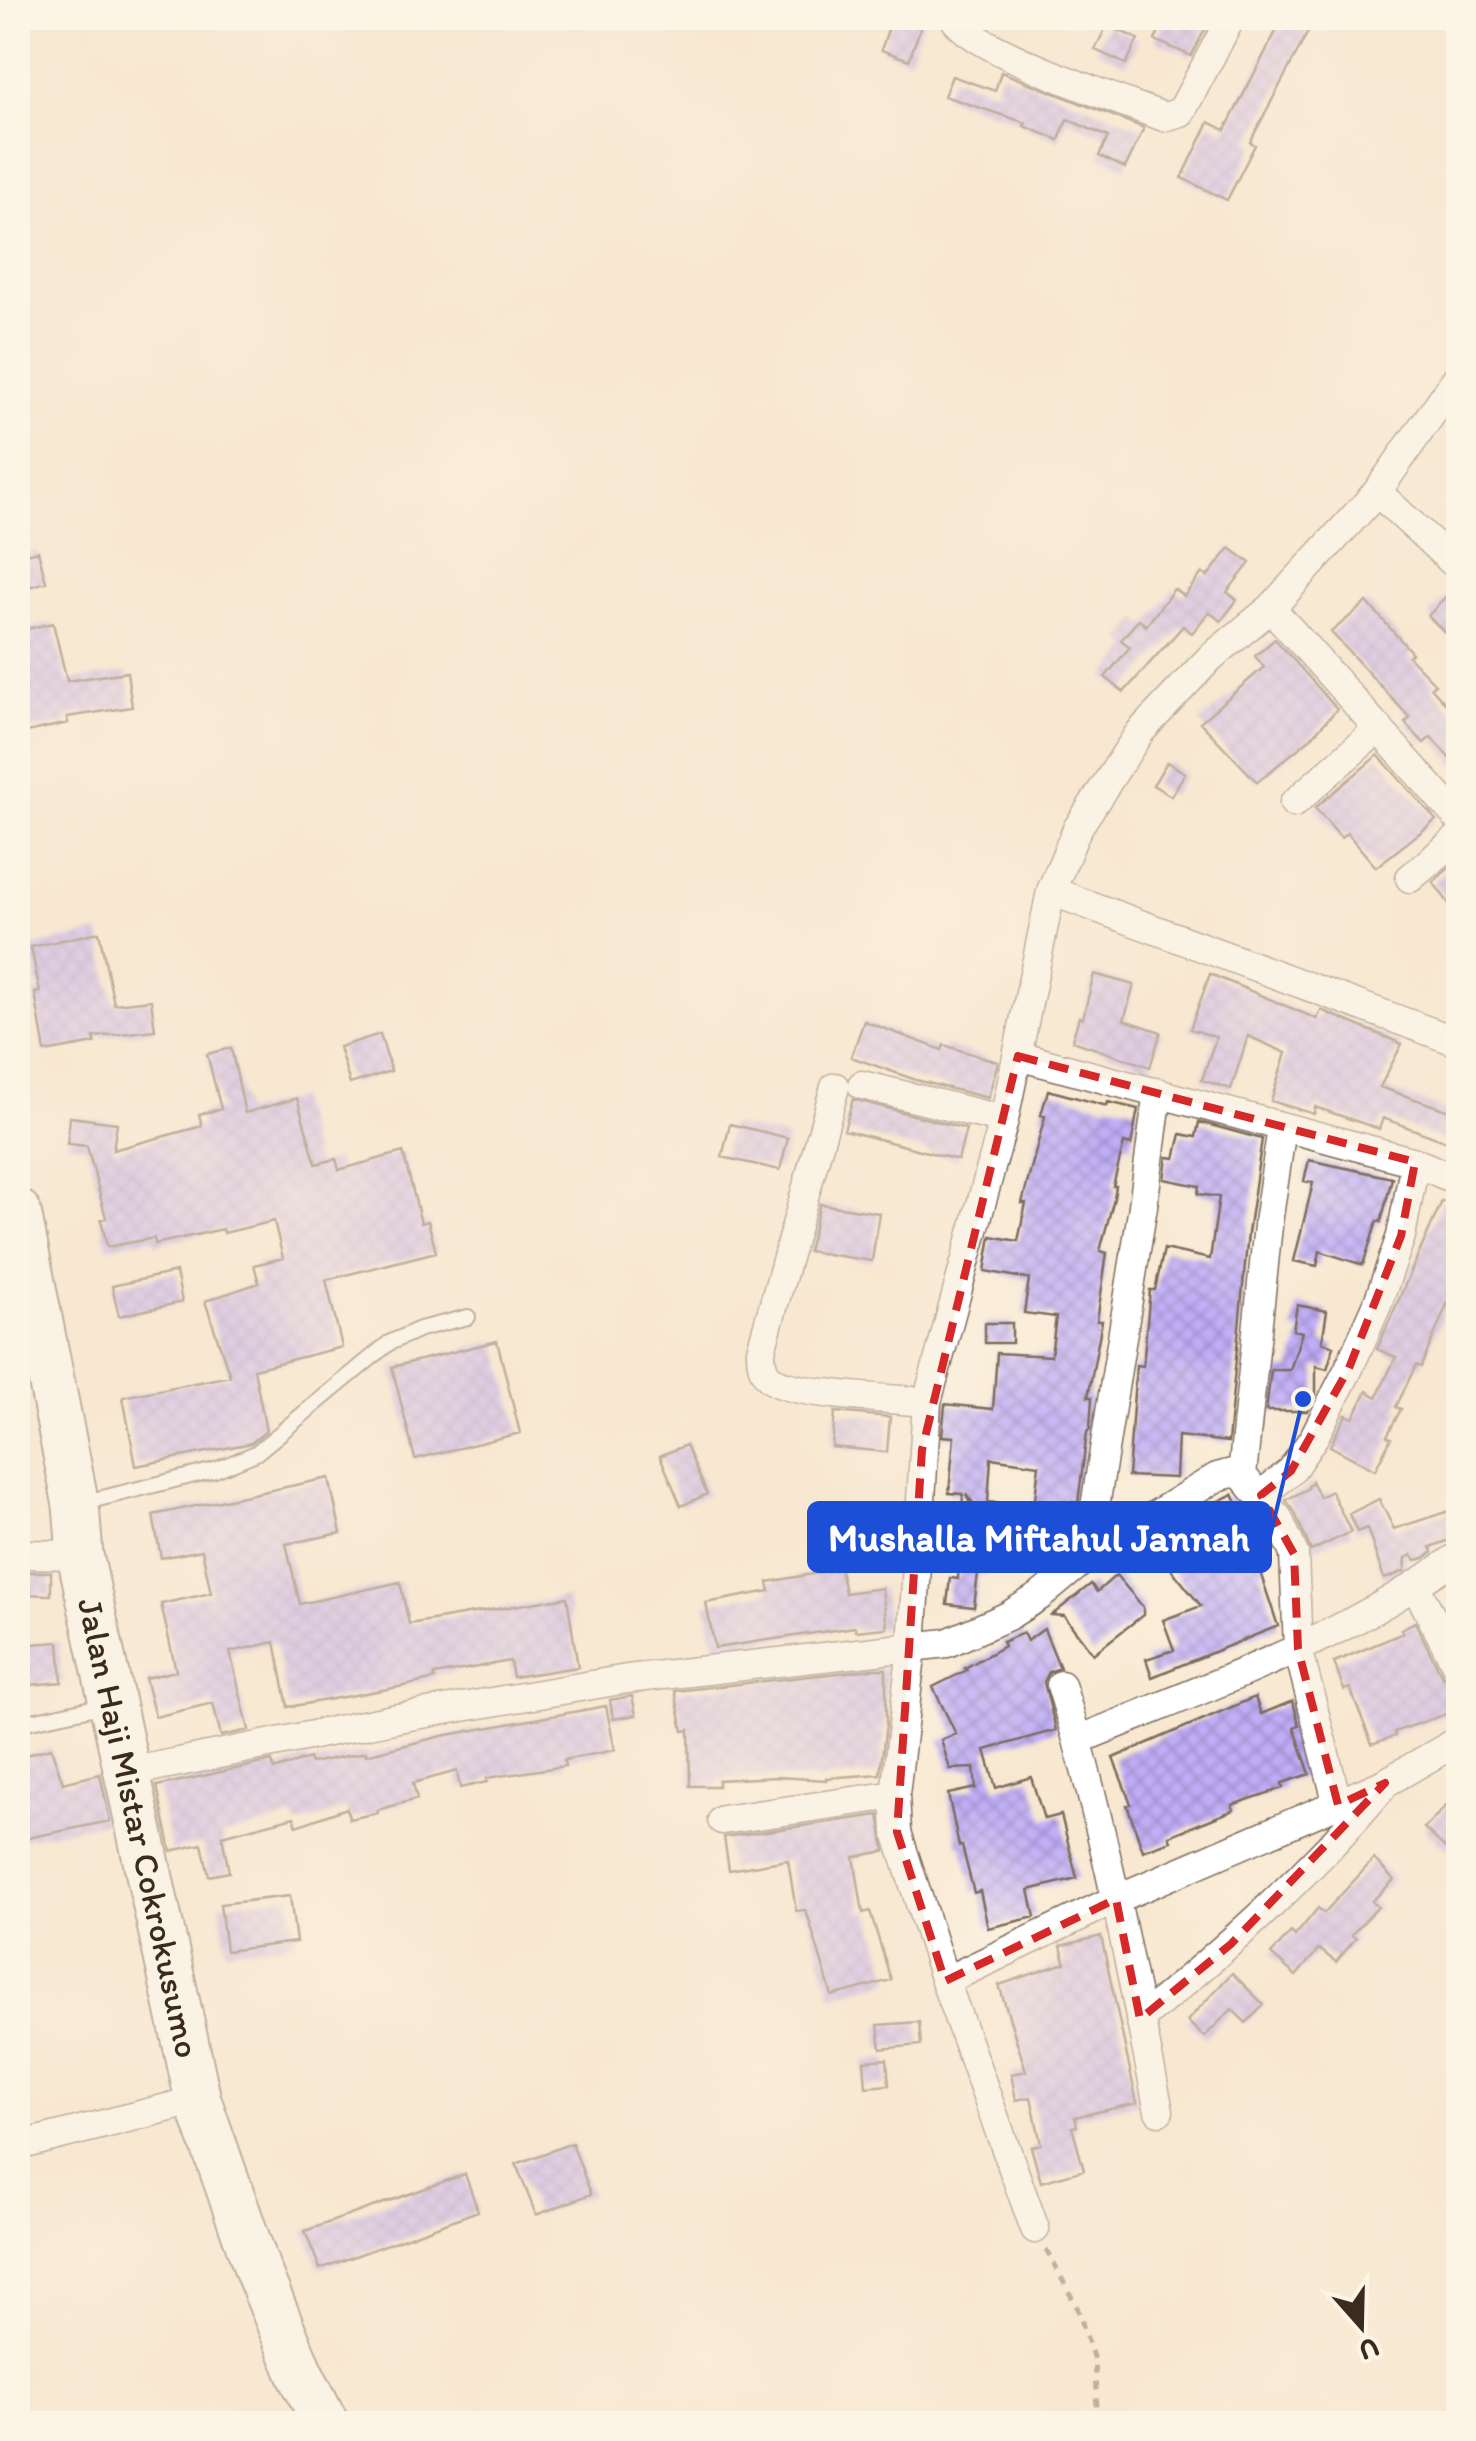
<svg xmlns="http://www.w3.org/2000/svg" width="1476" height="2441" viewBox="0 0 1476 2441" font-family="Itim,sans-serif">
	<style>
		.building { fill: url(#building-cross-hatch); fill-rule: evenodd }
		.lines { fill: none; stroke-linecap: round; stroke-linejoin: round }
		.lane-casing { stroke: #7d6c5d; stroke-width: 18 }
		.street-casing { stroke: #7d6c5d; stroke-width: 31 }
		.primary-casing { stroke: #7d6c5d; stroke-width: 49 }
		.path { stroke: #7d6c5d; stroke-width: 5; stroke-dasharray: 8 8; stroke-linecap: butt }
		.lane { stroke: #fff; stroke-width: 14 }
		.street { stroke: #fff; stroke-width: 28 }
		.primary { stroke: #fff; stroke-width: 45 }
		.marked { fill: none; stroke: #d62828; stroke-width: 8; stroke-dasharray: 20 12; stroke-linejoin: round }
		.labels { text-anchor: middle; stroke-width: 8; stroke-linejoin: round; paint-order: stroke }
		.street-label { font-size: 35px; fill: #3b2a1e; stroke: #fcf5e5 }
		.leader { fill: none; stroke: #1d4ed8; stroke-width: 4 }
		.callout-dot { fill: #1d4ed8; stroke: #fcf5e5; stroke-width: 4 }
		.callout { fill: #1d4ed8; stroke: #1d4ed8; stroke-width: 4 }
		.callout-label { font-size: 38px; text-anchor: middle; font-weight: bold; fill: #fff }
	</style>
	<defs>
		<pattern id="building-cross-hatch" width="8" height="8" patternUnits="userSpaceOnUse" patternTransform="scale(2.5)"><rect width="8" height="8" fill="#c0adf8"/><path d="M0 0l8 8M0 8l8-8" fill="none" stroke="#9d8dc8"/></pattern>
	</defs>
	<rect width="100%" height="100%" fill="#fcf5e5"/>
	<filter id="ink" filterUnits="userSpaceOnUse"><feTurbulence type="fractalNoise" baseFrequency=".01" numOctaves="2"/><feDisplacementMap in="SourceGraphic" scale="20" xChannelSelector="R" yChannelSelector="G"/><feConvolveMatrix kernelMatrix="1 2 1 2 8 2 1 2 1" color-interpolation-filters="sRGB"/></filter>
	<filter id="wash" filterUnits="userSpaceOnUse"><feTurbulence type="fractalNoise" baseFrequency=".0048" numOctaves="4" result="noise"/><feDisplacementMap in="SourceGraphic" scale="40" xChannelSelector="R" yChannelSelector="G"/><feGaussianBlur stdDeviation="2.25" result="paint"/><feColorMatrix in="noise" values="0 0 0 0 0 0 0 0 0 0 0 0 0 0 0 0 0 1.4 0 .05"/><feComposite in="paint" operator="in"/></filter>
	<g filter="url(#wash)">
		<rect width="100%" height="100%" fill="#f8e8d1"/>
		<g id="blocks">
			<!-- building -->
			<path class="building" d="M892 18H924L909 60 881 50Z
				M1165 18H1211L1191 56 1155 40Z
				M1283 18 1310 28 1250 142 1255 145 1227 200 1182 178 1209 122 1225 130Z
				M1107 25 1138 39 1126 64 1095 50Z
				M1001 72 1144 128 1125 168 1099 156 1108 137 1067 119 1059 140 1024 126 1026 123 944 96 952 76 995 91Z
				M1230 548 1250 563 1227 592 1237 600 1221 621 1209 612 1192 633 1183 626 1124 692 1105 677 1130 647 1121 640 1139 619 1146 626 1174 589 1184 596 1202 573 1207 577Z
				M38 551 46 582 18 590V556Z
				M1458 584V645L1428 616Z
				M1367 602 1412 653 1408 656 1435 684 1431 687 1458 718V768L1431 737 1424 743 1405 723 1410 718 1331 632Z
				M53 623 67 681 127 672 132 707 67 717 68 723 18 734V631Z
				M1275 639 1337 709 1310 739 1257 782 1200 722 1264 667 1255 656Z
				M1378 755 1436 820 1376 867 1347 833 1341 838 1315 808Z
				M1167 762 1185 773 1171 796 1153 785Z
				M1458 860V916L1433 882Z
				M99 932 114 1004 151 1000 155 1030 94 1037 95 1043 45 1052 35 993 40 992 31 947Z
				M1094 974 1134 985 1124 1020 1161 1032 1150 1067 1072 1041 1079 1017 1083 1018Z
				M1210 974 1317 1019 1321 1010 1402 1044 1380 1087 1458 1114V1146L1383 1118 1379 1129 1315 1107 1314 1114 1271 1101 1286 1053 1248 1036 1231 1089 1202 1080 1216 1037 1190 1029Z
				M864 1021 942 1050 944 1045 998 1062 988 1098 916 1080 851 1057Z
				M380 1034 391 1071 350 1084 339 1047Z
				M231 1048 245 1113 297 1098 316 1164 336 1159 339 1170 403 1152 421 1223 428 1221 436 1252 326 1280 342 1347 254 1369 266 1431 251 1443 136 1466 123 1397 230 1376 205 1301 259 1283 254 1265 283 1258 274 1221 224 1233 223 1229 155 1244 154 1238 107 1247 101 1219 106 1218 87 1146 67 1144 70 1117 117 1123 113 1150 202 1126 199 1114 221 1109 207 1054Z
				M1048 1090 1107 1106 1108 1102 1138 1109 1131 1145 1124 1143 1113 1186H1116L1114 1198 1100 1251 1107 1253 1097 1321H1102L1088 1397H1092L1090 1429 1087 1432 1078 1503 1073 1502 1071 1548 1007 1545 966 1494 990 1553 988 1574 978 1573 974 1607 947 1604 950 1578 958 1579 963 1494 949 1493 954 1437 942 1436 945 1404 993 1409 997 1353 1051 1356 1056 1317 1024 1313 1029 1279 985 1271 991 1236 1018 1241 1026 1203H1022L1045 1116 1041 1115ZM991 1458 1039 1465 1034 1507 988 1502Z
				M853 1099 966 1129 958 1160 844 1130Z
				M1199 1122 1262 1139 1248 1233 1228 1442 1178 1436 1176 1478 1128 1476 1136 1365 1143 1366 1150 1290H1155L1164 1249 1210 1259 1219 1197 1198 1194 1199 1186 1164 1179 1167 1157 1175 1158 1181 1134 1196 1137Z
				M730 1124 788 1138 780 1170 722 1157Z
				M1309 1160 1392 1178 1381 1222 1377 1221 1363 1265 1320 1251 1317 1266 1294 1261 1313 1183 1304 1181Z
				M1442 1201 1458 1209V1298L1451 1295 1421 1367 1416 1365 1396 1407 1401 1409 1387 1436 1391 1438 1375 1470 1330 1446 1346 1415 1353 1418 1367 1391 1377 1397 1396 1357 1377 1349Z
				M820 1204 879 1213 872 1261 808 1251Z
				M176 1272 182 1302 119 1316 112 1286Z
				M1297 1305 1327 1311 1322 1342 1334 1346 1327 1369 1316 1366V1394L1307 1411H1266L1271 1370H1290L1302 1332 1293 1330Z
				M985 1323H1012V1343H985Z
				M497 1341 520 1433 415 1459 392 1367Z
				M835 1412 890 1417 887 1452 832 1447Z
				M686 1445 707 1494 681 1506 660 1456Z
				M329 1478 341 1533 286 1544 300 1604 400 1582 409 1624 567 1597 578 1667 513 1677 510 1661 434 1675 435 1679 404 1686 288 1707 275 1642 230 1652 249 1730 221 1736 213 1703 155 1717 145 1678 176 1671 161 1604 211 1593 202 1550 161 1558 153 1515Z
				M1312 1481 1320 1497 1331 1491 1351 1532 1311 1551 1294 1511 1286 1500 1307 1489Z
				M1233 1494 1266 1570 1260 1572 1278 1626 1152 1677 1146 1659 1174 1650 1163 1620 1201 1606 1151 1544 1191 1514Z
				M1379 1499 1394 1529 1458 1508V1537L1431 1547 1433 1552 1424 1558 1416 1560 1412 1555 1406 1558 1405 1571 1384 1579 1367 1528 1357 1532 1349 1514Z
				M840 1569 845 1593 882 1588 887 1628 856 1631 855 1627 715 1648 706 1603 770 1591 768 1582Z
				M18 1572H51V1595L18 1594Z
				M1116 1575 1143 1607V1615L1093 1654 1064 1616 1052 1615 1091 1584 1097 1592Z
				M1415 1622 1442 1676 1455 1685 1458 1710 1394 1732 1395 1736 1372 1744 1350 1688 1344 1690 1334 1662 1403 1633 1401 1629Z
				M1044 1629 1060 1668 1049 1672 1044 1682 1056 1730 985 1750 996 1788 1031 1777 1044 1819 1061 1815 1077 1878 1029 1890 1035 1917 988 1928 980 1891 974 1893 962 1846H959L948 1794 976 1788 974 1768 950 1769 941 1740 956 1734 933 1687 967 1670 965 1668 1004 1646 1002 1642 1023 1633 1027 1641Z
				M59 1642 62 1682 18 1686V1645Z
				M874 1669H886V1723L880 1774 826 1778V1780L777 1777 718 1780V1786H690L689 1730 683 1731 675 1691Z
				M632 1696 636 1715 613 1719 610 1700Z
				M1255 1697 1261 1714 1293 1701 1299 1725 1294 1727 1310 1774 1282 1783 1283 1788 1232 1805 1234 1810 1169 1836 1171 1841 1143 1851 1127 1805 1131 1804 1113 1758Z
				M606 1706 615 1750 564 1760 565 1766 487 1778V1782L460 1788 457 1771 413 1783 417 1799 377 1810 378 1813 349 1819 347 1808 297 1826 294 1817 222 1836 229 1872 209 1876 202 1844 171 1851 157 1786 272 1761 274 1770 309 1758 311 1763 366 1752V1755L442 1736Z
				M51 1748 63 1783 100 1774 110 1821 18 1840V1757Z
				M1458 1794V1836L1446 1849 1424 1828Z
				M879 1815 885 1851 854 1857 863 1913 870 1911 891 1980 832 1996 806 1910 796 1911 788 1860 729 1870 724 1837Z
				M1374 1859 1394 1880 1372 1901 1378 1907 1351 1935 1356 1938 1336 1962 1319 1949 1296 1976 1271 1954 1291 1932 1295 1936 1318 1908 1324 1913Z
				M290 1896 296 1942 226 1951 220 1904Z
				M1101 1936 1137 2103 1075 2117 1077 2126 1072 2127 1084 2170 1041 2182 1031 2147 1041 2144 1031 2097 1016 2100 1011 2074 1026 2071 999 1985 1065 1963 1061 1946Z
				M1232 1973 1264 2005 1246 2023 1232 2009 1204 2037 1187 2021Z
				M919 2022 921 2045 881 2049 878 2025Z
				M887 2059 889 2085 866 2087 864 2061Z
				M572 2143 591 2194 536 2215 516 2164Z
				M465 2174 478 2211 320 2269 305 2231Z"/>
		</g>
	</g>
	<g filter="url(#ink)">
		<use href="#blocks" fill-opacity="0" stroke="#7d6c5d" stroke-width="2.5"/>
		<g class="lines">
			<defs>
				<path id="lane" d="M82 1503 215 1470 256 1453 389 1343 420 1329 468 1317
					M18 1724 105 1705"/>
				<path id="street" d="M954 18C973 51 1122 101 1164 117L1181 112 1231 18
					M1377 492 1458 567
					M1271 608 1458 818
					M1294 803 1379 728
					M1410 878 1458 838
					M1051 891 1458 1042
					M1018 1056 1415 1162 1458 1181
					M862 1085 1004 1120
					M835 1087 761 1350C761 1361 762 1372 771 1379 790 1395 897 1399 927 1402
					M1282 1127 1269 1216 1242 1475 1278 1518 1294 1554 1298 1649 1338 1805
					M1261 1495 1291 1471 1314 1437 1349 1368 1377 1305 1401 1236 1415 1162
					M18 1554 80 1555
					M1087 1557 1143 1206 1158 1092
					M1416 1587 1458 1668
					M1061 1685C1104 1824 1130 1968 1159 2111
					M1078 1740C1208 1686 1344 1640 1458 1556
					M129 1772 398 1718 627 1679 947 1643 1008 1616 1040 1596 1087 1557 1217 1477 1232 1473 1242 1475
					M722 1820 895 1795
					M945 1981 1116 1899 1385 1783 1458 1741
					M1140 2019C1227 1948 1309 1875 1381 1789
					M18 2146 198 2100
					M1035 2229 945 1981 897 1832 895 1795 912 1647 927 1402 1004 1120 1051 891 1077 829 1140 732 1210 658 1271 608 1377 492 1458 376"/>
				<g id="primary">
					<path id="s1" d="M18 1212 76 1505 80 1555 198 2100 258 2271 300 2373 326 2424"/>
				</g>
			</defs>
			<!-- lane casing -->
			<use href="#lane" class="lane-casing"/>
			<!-- street casing -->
			<use href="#street" class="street-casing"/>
			<!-- primary casing -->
			<use href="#primary" class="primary-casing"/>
			<!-- path -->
			<path class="path" d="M1046 2249 1077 2307 1094 2360 1098 2424"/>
			<!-- lane -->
			<use href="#lane" class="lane"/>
			<!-- street -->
			<use href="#street" class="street"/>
			<!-- primary -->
			<use href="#primary" class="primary"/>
		</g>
	</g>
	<!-- marked area -->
	<path d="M0 0H1476V2441H0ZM1018 1056 1415 1162 1401 1236 1349 1368 1291 1471 1261 1495 1294 1554 1298 1649 1338 1805 1385 1783 1231 1944 1140 2019 1116 1899 945 1981 897 1832 922 1450Z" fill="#f8e8d1" fill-opacity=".55" fill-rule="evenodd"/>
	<path class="marked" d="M1018 1056 1415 1162 1401 1236 1349 1368 1291 1471 1261 1495 1294 1554 1298 1649 1338 1805 1385 1783 1231 1944 1140 2019 1116 1899 945 1981 897 1832 922 1450Z"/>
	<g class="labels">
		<!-- street labels -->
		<g class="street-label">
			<text dy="12" stroke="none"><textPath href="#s1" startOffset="628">Jalan Haji Mistar Cokrokusumo</textPath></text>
		</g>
	</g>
	<!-- callouts -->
	<path class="leader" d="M1303 1399L1270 1537"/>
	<circle class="callout-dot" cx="1303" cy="1399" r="10"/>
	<rect class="callout" x="809" y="1503" width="461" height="68" rx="10"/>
	<g class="callout-label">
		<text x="1039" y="1551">Mushalla Miftahul Jannah</text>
	</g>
	<!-- margin -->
	<rect width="1476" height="2441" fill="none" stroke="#fcf5e5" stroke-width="60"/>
	<!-- north arrow -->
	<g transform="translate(1361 2326) rotate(160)" stroke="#fcf5e5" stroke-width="8" paint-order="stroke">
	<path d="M0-8L18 38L0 25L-18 38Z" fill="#3b2a1e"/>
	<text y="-15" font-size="28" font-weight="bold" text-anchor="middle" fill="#3b2a1e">U</text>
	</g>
</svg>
